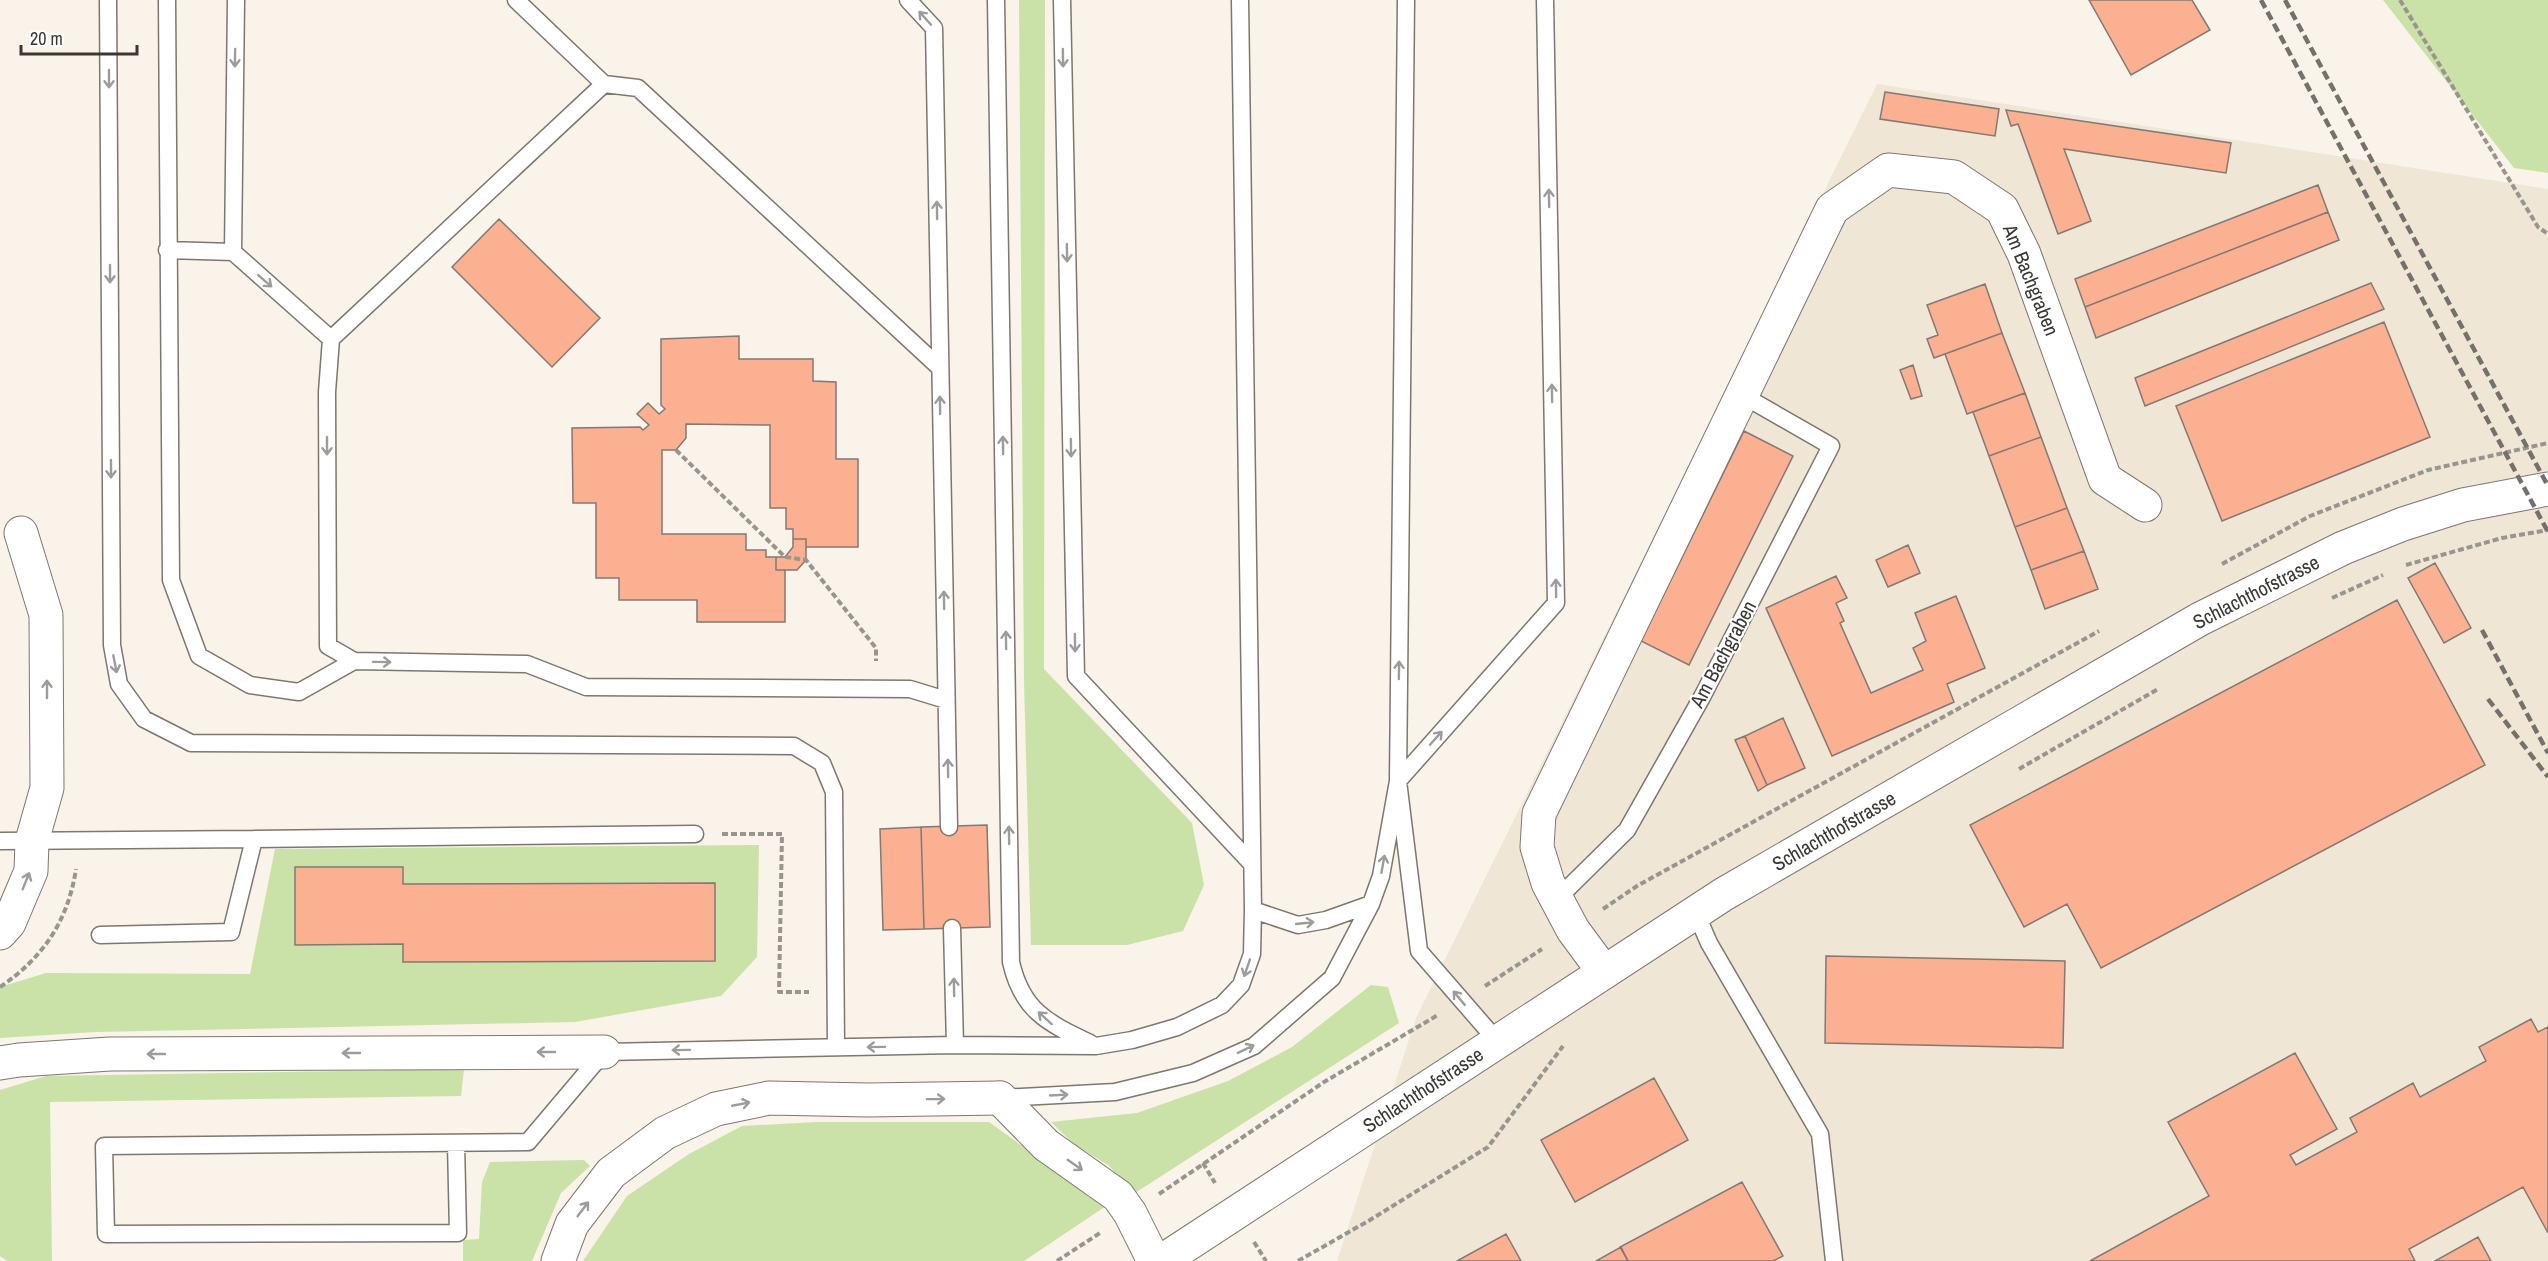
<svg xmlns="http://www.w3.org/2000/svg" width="2548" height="1261" viewBox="0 0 2548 1261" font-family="'Archivo Narrow',sans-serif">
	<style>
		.built { fill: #f0e6d6 }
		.green { fill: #cae2a7 }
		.building { fill: #fbb092; stroke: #827874; stroke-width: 1.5 }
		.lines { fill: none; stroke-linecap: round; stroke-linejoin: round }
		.lane-casing { stroke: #7d776f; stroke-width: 19 }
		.street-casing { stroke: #7d776f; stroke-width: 35 }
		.secondary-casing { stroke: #7d776f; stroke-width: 35 }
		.highway-casing { stroke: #7d776f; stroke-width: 35 }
		.path { stroke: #98958e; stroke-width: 4; stroke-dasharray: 6 3; stroke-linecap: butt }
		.lane { stroke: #fff; stroke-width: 16 }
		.street { stroke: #fff; stroke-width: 33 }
		.secondary { stroke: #fff; stroke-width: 33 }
		.highway { stroke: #fff; stroke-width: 33 }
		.rail { stroke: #74716b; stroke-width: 4.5; stroke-dasharray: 9 4.5; stroke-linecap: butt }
		.oneway { stroke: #9c9c9a }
		.labels { text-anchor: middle; stroke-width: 4.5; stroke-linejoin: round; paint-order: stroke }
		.street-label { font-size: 20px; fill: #3a3834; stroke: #fff }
	</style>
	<rect width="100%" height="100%" fill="#f9f3e9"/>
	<!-- built -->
	<path class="built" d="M1877 84 2548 189V1261H1337L1416 1018Z"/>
	<!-- green -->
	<path class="green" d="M1019 0H1045L1044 669 1192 823 1204 885 1183 931 1127 945H1031L1024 680Z
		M2383 0H2548V173L2514 168Z
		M759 845 757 957 721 996 575 1022 96 1032 0 1038V987L46 973 250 974 275 849Z
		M1371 985 1388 987 1399 1023 1135 1193 1108 1165 1075 1145 1051 1122 1137 1113 1228 1081 1292 1047Z
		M464 1069 461 1096 50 1102 52 1261H7L0 1256V1090L46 1076Z
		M817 1122H989L1106 1206 1024 1261H583L627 1196 689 1154 742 1126Z
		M584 1160 590 1166 561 1193 532 1261H463V1240L479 1239 482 1182 490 1162Z"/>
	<!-- building -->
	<path class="building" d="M2089 0H2192L2210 30 2131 75Z
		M1885 92 1999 109 1995 136 1880 119Z
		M2006 110 2231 143 2226 173 2064 149 2091 221 2058 234 2018 124 2011 126Z
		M2318 185 2328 212 2085 307 2075 279Z
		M2328 212 2339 240 2096 338 2085 307Z
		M499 219 600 318 552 367 452 267Z
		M2371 283 2384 309 2145 406 2135 378Z
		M1985 284 2002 333 1934 358 1927 339 1938 335 1927 305Z
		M2384 322 2430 437 2222 521 2176 406Z
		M2002 333 2025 393 1967 414 1945 354Z
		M739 336V359H813V381L836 382V459H858V547H806V539H793V529H786V508H770V425L686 424V438L676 450H662V534H746V550H766V557H776V570H785V622H697V600H619V578H596V503H573L572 428 640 427 643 430 649 425 637 414 648 403 659 414 665 409 661 405V339Z
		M1913 365 1922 396 1911 399 1900 370Z
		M2025 393 2041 437 1989 456 1973 412Z
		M1744 431 1793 456 1689 665 1641 641Z
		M2041 437 2067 508 2015 527 1989 456Z
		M2067 508 2084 551 2031 570 2015 527Z
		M793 539H806V560L797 570H776V557H785L793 547Z
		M1908 545 1920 573 1888 587 1876 560Z
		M2084 551 2098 589 2045 609 2031 570Z
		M2435 563 2471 628 2444 643 2408 578Z
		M1836 576 1847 598 1836 603 1844 621 1840 623 1871 693 1923 670 1913 648 1926 641 1915 613 1956 596 1985 668 1947 684 1954 702 1832 756 1766 608Z
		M2397 600 2485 765 2101 968 2067 904 2024 927 1970 825Z
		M1783 718 1805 768 1767 785 1745 736Z
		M1745 736 1767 785 1758 791 1735 740Z
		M987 825 990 927 924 929 921 827Z
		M921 827 924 929 883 930 880 829Z
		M295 867H403V884L715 883V961L403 962V944L295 945Z
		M1826 956 2065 961 2063 1048 1825 1043Z
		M2531 1019 2538 1032 2548 1027V1233L2523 1187 2409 1249 2415 1261H2090L2209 1196 2168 1122 2295 1053 2337 1129 2290 1155 2296 1165 2357 1132 2350 1118 2413 1083 2420 1097 2486 1061 2479 1047Z
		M1654 1078 1688 1140 1575 1202 1541 1140Z
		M1742 1182 1783 1256 1773 1261H1628L1620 1247Z
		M1506 1234 1521 1261H1457Z
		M2478 1237 2491 1261H2435Z
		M1621 1247 1628 1261H1596Z"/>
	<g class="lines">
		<defs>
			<path id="lane" d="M108 0 112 645 119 684 144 719 191 743 794 746 822 763 834 792 836 1047
				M167 0 171 580 199 656 250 685 299 692 354 661
				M236 0 233 252 331 339 327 392 328 646 354 661 527 664 586 687 910 689 946 700
				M516 0 604 84
				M908 0 934 28 949 827
				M996 0 1011 962C1022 1011 1048 1023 1090 1043
				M1062 0 1076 676 1252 864
				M1240 0 1253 910 1298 925 1326 920 1371 904
				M167 250 233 252
				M331 339 604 84 638 88 939 367
				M0 841 254 839
				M1556 900 1627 830 1702 697 1831 446 1742 395
				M1696 913 1709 943 1820 1134 1834 1261
				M952 928 955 1045
				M100 935 231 932 254 839 695 834
				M1498 1042 1419 951 1398 781 1556 603 1545 0
				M1001 1098 1115 1092 1193 1073 1254 1046 1332 978 1371 904 1381 876 1398 781 1406 0
				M456 1143 458 1233 106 1234 104 1146 528 1142 604 1052 955 1045 1096 1046 1132 1040 1177 1027 1222 1005 1241 985 1252 954 1253 910"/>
			<path id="street" d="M0 933 9 923 31 871 32 841 47 788 46 615 21 533
				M1604 972 1573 930 1548 883 1537 847 1539 814 1832 209 1888 170 1954 177 2002 209 2024 254 2105 479 2145 505"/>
			<path id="secondary" d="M1000 1098 1046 1145 1118 1196 1130 1213 1154 1261
				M1162 1261 1724 894 2200 619 2343 548 2403 524 2463 505 2548 489"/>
			<path id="highway" d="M0 1063 19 1060 110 1054 604 1052
				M558 1261 572 1224 611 1173 665 1133 716 1109 769 1098 868 1100 1000 1098"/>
		</defs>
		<!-- lane casing -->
		<use href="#lane" class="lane-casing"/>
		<!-- street casing -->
		<use href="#street" class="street-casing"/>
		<!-- secondary casing -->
		<use href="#secondary" class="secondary-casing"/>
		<!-- highway casing -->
		<use href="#highway" class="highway-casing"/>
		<!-- path -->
		<path class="path" d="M2400 0 2538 227 2548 234
			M676 450 785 557 806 560 876 648V661
			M2222 564 2310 516 2428 470 2548 443
			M2406 565 2502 538 2548 530
			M2332 598 2383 575
			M2019 769 2158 689
			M722 834H782L779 992H809
			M1603 909 1637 886 2099 631
			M1485 986 1542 949
			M0 987C43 958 68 921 76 869
			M1203 1163 1215 1183
			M1159 1194 1324 1082 1438 1015
			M1254 1242 1266 1261
			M1057 1261 1100 1233
			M1298 1261 1370 1220 1488 1147 1563 1046"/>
		<!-- lane -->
		<use href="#lane" class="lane"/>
		<!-- street -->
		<use href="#street" class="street"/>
		<!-- secondary -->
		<use href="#secondary" class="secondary"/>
		<!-- highway -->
		<use href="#highway" class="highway"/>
		<!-- rail -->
		<path class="rail" d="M2261 0 2548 532
			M2285 0 2548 486
			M2482 630 2548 753
			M2488 699 2548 777"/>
	</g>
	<!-- one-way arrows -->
	<defs><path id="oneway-shaft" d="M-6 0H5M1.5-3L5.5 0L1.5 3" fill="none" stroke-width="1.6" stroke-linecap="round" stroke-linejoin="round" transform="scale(1.5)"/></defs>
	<g class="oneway">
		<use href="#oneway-shaft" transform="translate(925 18) rotate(-132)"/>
		<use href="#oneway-shaft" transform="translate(235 58) rotate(91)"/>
		<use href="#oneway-shaft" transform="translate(1063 58) rotate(89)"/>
		<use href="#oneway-shaft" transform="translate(109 79) rotate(90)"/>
		<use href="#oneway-shaft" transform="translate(1549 198) rotate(-91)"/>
		<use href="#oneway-shaft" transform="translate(937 210) rotate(-91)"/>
		<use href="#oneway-shaft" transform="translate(1067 253) rotate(89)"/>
		<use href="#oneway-shaft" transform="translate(110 274) rotate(90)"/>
		<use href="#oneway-shaft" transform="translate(265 281) rotate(41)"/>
		<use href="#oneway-shaft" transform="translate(1552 393) rotate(-91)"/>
		<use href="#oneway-shaft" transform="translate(940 405) rotate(-91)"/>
		<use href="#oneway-shaft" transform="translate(1003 445) rotate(-91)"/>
		<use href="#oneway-shaft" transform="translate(327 446) rotate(90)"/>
		<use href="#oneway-shaft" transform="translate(1071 448) rotate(89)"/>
		<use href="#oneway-shaft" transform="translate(111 469) rotate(90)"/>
		<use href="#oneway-shaft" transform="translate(1556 588) rotate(-91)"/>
		<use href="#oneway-shaft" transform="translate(944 600) rotate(-91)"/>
		<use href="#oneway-shaft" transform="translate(1006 640) rotate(-91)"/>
		<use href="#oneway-shaft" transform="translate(1075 643) rotate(89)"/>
		<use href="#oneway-shaft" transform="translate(382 662) rotate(1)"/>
		<use href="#oneway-shaft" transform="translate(115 664) rotate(79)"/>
		<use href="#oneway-shaft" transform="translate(1399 670) rotate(-89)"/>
		<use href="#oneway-shaft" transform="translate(47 689) rotate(-90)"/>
		<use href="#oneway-shaft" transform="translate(1436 738) rotate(-48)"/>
		<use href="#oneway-shaft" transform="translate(948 768) rotate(-91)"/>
		<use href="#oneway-shaft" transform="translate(1009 835) rotate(-91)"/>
		<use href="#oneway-shaft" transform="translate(1383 864) rotate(-80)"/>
		<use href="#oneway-shaft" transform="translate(26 881) rotate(-68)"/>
		<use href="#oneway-shaft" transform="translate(1305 923) rotate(-6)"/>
		<use href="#oneway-shaft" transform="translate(1247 968) rotate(109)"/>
		<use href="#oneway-shaft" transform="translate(954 987) rotate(-91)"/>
		<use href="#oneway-shaft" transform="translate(1459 998) rotate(-130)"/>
		<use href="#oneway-shaft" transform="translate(1045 1018) rotate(-138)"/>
		<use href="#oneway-shaft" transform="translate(876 1047) rotate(179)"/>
		<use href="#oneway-shaft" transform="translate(1246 1049) rotate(-26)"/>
		<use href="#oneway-shaft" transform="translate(681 1050) rotate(179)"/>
		<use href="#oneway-shaft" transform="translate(546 1052) rotate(180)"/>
		<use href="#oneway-shaft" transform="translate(351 1053) rotate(180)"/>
		<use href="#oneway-shaft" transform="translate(156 1054) rotate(180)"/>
		<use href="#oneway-shaft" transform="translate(1059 1095) rotate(-3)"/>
		<use href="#oneway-shaft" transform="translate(936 1099) rotate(-1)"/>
		<use href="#oneway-shaft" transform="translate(741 1104) rotate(-11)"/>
		<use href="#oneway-shaft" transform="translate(1075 1165) rotate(35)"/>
		<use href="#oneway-shaft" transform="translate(583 1209) rotate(-53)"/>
	</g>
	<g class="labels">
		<!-- street labels -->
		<g class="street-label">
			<text transform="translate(2031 280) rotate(68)" y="7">Am Bachgraben</text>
			<text transform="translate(2256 592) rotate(-27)" y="7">Schlachthofstrasse</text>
			<text transform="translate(1723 654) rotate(-62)" y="7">Am Bachgraben</text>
			<text transform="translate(1834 831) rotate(-30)" y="7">Schlachthofstrasse</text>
			<text transform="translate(1423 1090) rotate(-33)" y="7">Schlachthofstrasse</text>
		</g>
	</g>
	<!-- scale -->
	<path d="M21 45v9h116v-9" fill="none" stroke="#3a3834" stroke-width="3"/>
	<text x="30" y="45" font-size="18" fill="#3a3834" stroke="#ffffff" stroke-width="4.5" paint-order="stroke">20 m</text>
</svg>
